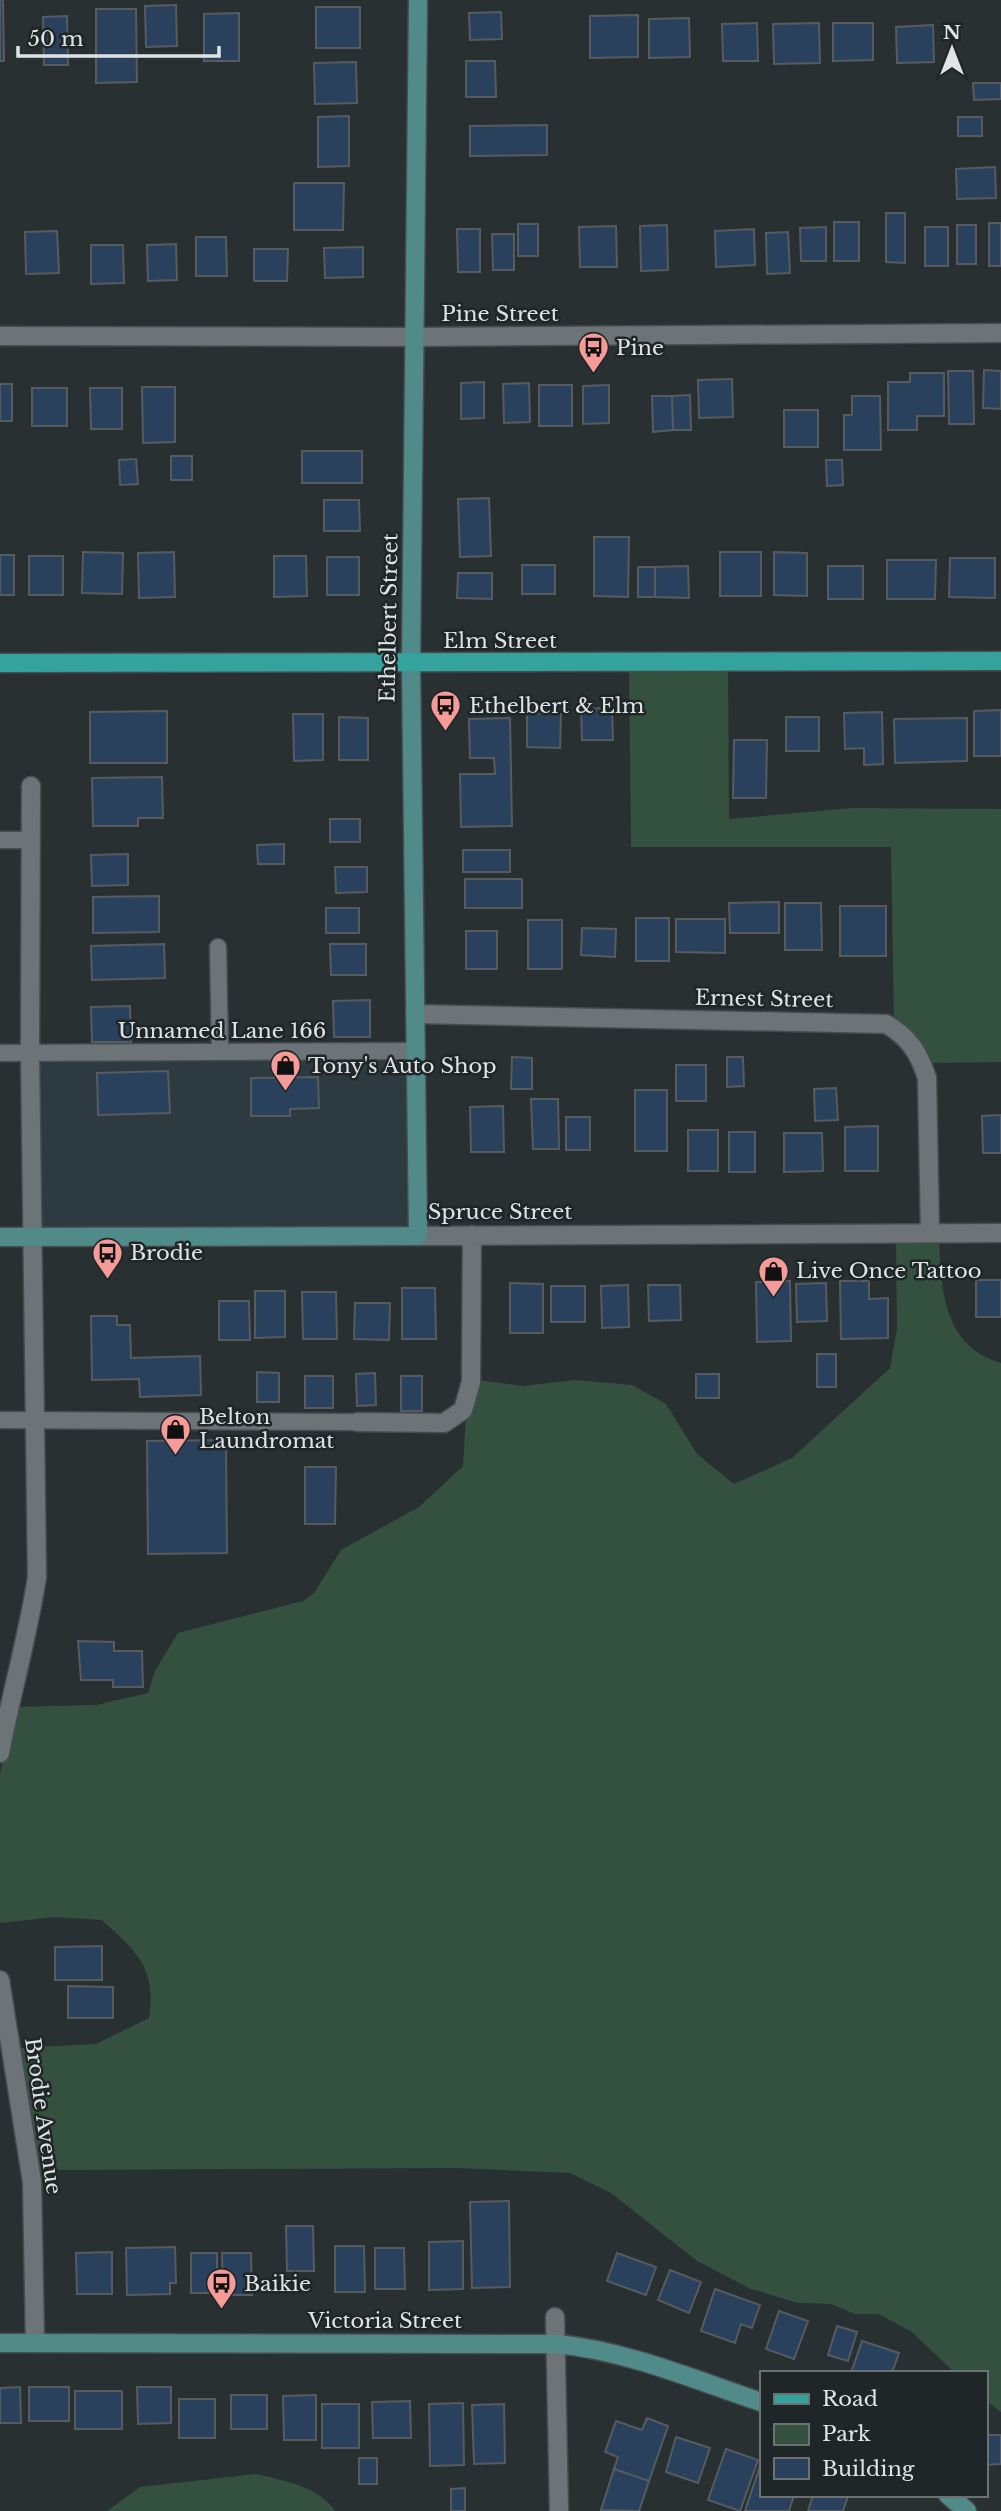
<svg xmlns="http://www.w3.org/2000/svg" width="1001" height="2511" viewBox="0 0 1001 2511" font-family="'Libre Baskerville',serif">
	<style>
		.built { fill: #2d3b40 }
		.green { fill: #34513f }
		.building { fill: #29415d; stroke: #565b60; stroke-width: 2 }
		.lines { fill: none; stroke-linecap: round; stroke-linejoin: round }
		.lane-casing { stroke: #474d4f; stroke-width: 19 }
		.street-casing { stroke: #474d4f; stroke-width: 21 }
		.secondary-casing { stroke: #474d4f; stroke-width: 21 }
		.primary-casing { stroke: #474d4f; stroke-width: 21 }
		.lane { stroke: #6c7477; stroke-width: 16 }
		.street { stroke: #6c7477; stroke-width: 18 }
		.secondary { stroke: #508b8a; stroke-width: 18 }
		.primary { stroke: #34a29d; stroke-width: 18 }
		.labels { text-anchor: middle; stroke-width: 5; stroke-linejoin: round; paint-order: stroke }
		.street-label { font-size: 21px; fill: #dfe3e5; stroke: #1f2628 }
		.poi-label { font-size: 21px; fill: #dfe3e5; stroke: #1f2628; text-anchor: start }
	</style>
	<rect width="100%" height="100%" fill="#293032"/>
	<!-- built -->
	<path class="built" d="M413 1054 415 1233 35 1234 31 1055Z"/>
	<!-- green -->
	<path class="green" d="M629 665H728L729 819 853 808 1001 809V1062L925 1063 894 1021 891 847H631Z
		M896 1237H939C941 1288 942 1346 1001 1363V2412L985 2400V2373H955L912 2332 879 2314H855L831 2304 798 2303 751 2289 697 2261 611 2193 570 2173 457 2168 36 2170 16 2048 96 2044 149 2018C157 1967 136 1952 102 1920L55 1917 0 1923V1774L14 1707 96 1705 148 1693 155 1671 178 1633 303 1601 314 1593 341 1550 419 1507 463 1466 466 1414 478 1380 523 1386 575 1380 632 1385 666 1404 697 1454 734 1484 792 1458 890 1368 897 1329Z
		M256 2474C282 2480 320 2487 335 2511H107L140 2487Z"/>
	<!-- building -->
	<path class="building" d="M0 0H3L4 61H0Z
		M176 5 177 46 146 47 145 6Z
		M316 7H360V48H316Z
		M96 9H136L137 82 96 83Z
		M501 12 502 39 470 40 469 13Z
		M239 13V61H204V14Z
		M638 15V57L590 58V16Z
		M67 16 68 65H44L43 17Z
		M689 18 690 57 649 58V19Z
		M757 23 758 61H723L722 24Z
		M819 23 820 63 774 64 773 24Z
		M833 23H873V60L833 61Z
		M933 25 934 62 897 63 896 27Z
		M466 61H495L496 97H466Z
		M356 62 357 103 315 104 314 63Z
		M973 83H1001V99L974 100Z
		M349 116V166L318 167V117Z
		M958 117H982V136H958Z
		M547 125V155L470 156V126Z
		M995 167 996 198 957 199 956 169Z
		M294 183H344L343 230H294Z
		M886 213H905V263L886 262Z
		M834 222H859V261H834Z
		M989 223H1001V266H989Z
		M518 224H538V256H518Z
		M667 225 668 270 641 271 640 226Z
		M957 225H976V264H957Z
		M616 226 617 267H580L579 227Z
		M826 227V261H801L800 228Z
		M925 227H948V266H925Z
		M457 229H480V272H458Z
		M754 229 755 265 716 267 715 231Z
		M57 231 59 273 26 274 25 232Z
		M788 232 790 273 767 274 766 233Z
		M492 234H514V270H493Z
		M196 237H226L227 276H196Z
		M176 244 177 280 148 281 147 245Z
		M91 245H123L124 283 91 284Z
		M363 247V277L325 278 324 248Z
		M254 249H288L287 281H254Z
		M984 370 1001 371V409L983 408Z
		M948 371H973L974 424H949Z
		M910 373H944V416H917V430H888V382H910Z
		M732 379 733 417 699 418 698 380Z
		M484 382V418L461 419V383Z
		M529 383 530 422 504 423 503 384Z
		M0 384H12V421H0Z
		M539 385H572V426H539Z
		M609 385V423L583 424V386Z
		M142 387H175V442L143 443Z
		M32 388H67V426H32Z
		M90 388H122V429H91Z
		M690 395 691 430H673L672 396Z
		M652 396H672L673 430 653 432Z
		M852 396H880L881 450H844V415H852Z
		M784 410H818V447H784Z
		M302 451H362V483H302Z
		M171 456H192V480H171Z
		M136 459 138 484 120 485 119 460Z
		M826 460H842L843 485 827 486Z
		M489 498 491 556 460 557 458 499Z
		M324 500H359L360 531H324Z
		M594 537H629L628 597 594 596Z
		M83 552 123 553 122 594 82 593Z
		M174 552 175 597 139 598 138 553Z
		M720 552H761V596H720Z
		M774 552 807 553V596L774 595Z
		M0 555H14V595H0Z
		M29 556H63V595H29Z
		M274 556H306L307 596 274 597Z
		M327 557H359V595H327Z
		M950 558H995V598L949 597Z
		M887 560H936L935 599H887Z
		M522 565H555V594H522Z
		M688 566 689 598 655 597V567Z
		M828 566H863V599H828Z
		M638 567H655V597H638Z
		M458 573H492V599L457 598Z
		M612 708 613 740H582L581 709Z
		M1001 710V756H974V711Z
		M167 711V763H90V712Z
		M882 712 883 764 864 765V748L845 749 844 713Z
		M527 713 561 714 560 748 527 747Z
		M293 714H323V760L294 761Z
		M339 717 368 718V760H339Z
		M786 717H819V751H786Z
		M510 718 512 826 461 827 460 774H495L494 758H470L469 719Z
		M967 718V761L895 763 894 719Z
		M734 740H767L766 798H733Z
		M162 777 163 818H138V826H93L92 778Z
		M330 819H360V842H330Z
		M284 844V864H258L257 845Z
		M463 850H510V872H463Z
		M128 854V885L92 886 91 855Z
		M335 867H367V892L336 893Z
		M465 879H522V908H465Z
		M159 896V932L93 933V897Z
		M779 902V933H730L729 903Z
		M785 903H821L822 950H785Z
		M840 906H886V956H840Z
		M326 908H359V933H326Z
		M636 918H669V961H636Z
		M676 919H725V953L676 952Z
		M528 920H562V969H528Z
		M582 928 616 929 615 957 581 955Z
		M466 931H497V969H466Z
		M164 944 165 978 92 980 91 946Z
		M330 944H366V975H331Z
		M370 1000V1037H334L333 1001Z
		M130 1006 131 1042H92L91 1007Z
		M512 1057 532 1058V1089H511Z
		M727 1057H743L744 1086 727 1087Z
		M676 1065H706V1101H676Z
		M168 1071 170 1113 98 1115 97 1073Z
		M318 1077 319 1108 290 1109V1116H251V1078Z
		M836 1088 838 1120 815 1121 814 1089Z
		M635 1090H667V1151H635Z
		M531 1099H558L559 1149H533Z
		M503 1106 504 1152H471L470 1107Z
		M1001 1115V1153H983L982 1116Z
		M566 1117H590V1150H566Z
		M878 1126V1171H845V1127Z
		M688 1130H718V1171H688Z
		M729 1132H755V1172H729Z
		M784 1133H822L823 1171 784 1172Z
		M976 1280H1001V1317H976Z
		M790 1281 791 1341 757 1342 756 1282Z
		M840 1281H869V1299L888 1298V1338L841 1339Z
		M510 1283 543 1284V1333H510Z
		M826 1283 827 1321 797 1322 796 1284Z
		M628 1285 629 1327 602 1328 601 1286Z
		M648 1285H680L681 1320 649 1321Z
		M551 1286H585V1322H551Z
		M402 1288H435L436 1339H402Z
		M255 1291H285V1337L255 1338Z
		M302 1292H336L337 1339H303Z
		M219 1301H249L250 1340H219Z
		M355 1303H390L389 1340 354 1339Z
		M91 1316H117V1325H130L131 1358 200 1356 201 1395 140 1397 139 1379 92 1380Z
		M817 1354H836V1387H817Z
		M257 1372 279 1373V1402H257Z
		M375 1373 376 1405 357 1406 356 1374Z
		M696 1374H719V1398H696Z
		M305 1376H333V1408H305Z
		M401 1376H422V1411H401Z
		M226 1440 227 1553 148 1554 147 1441Z
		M305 1467H336L335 1524H305Z
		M78 1641 114 1642V1651H142L143 1687H113V1680H81Z
		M102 1946V1980H55V1947Z
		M68 1986 113 1987V2018H68Z
		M509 2201 510 2287 472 2288 470 2202Z
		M286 2226H313L314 2271H287Z
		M463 2241V2289L429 2290V2242Z
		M335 2246H364L365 2292H335Z
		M175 2247 176 2283H170V2294L127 2295 126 2248Z
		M375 2248H404L405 2289H375Z
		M112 2252V2294H77L76 2253Z
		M191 2253H217V2293H191Z
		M222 2253H251L252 2295H223Z
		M617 2253 656 2267 646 2295 607 2281Z
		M670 2270 701 2282 689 2313 658 2300Z
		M715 2289 760 2305 752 2328 741 2324 735 2343 701 2331Z
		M779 2311 808 2321 794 2359 766 2349Z
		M837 2326 857 2332 848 2361 828 2355Z
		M862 2341 899 2353 892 2373H851Z
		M20 2387 21 2423H0V2388Z
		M29 2387H69V2421H29Z
		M137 2387H171V2423L138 2424Z
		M75 2391H122V2429H75Z
		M231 2395H267V2429H231Z
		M316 2395V2440H284L283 2396Z
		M179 2399H215V2438H179Z
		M410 2401 411 2438H373L372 2402Z
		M463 2403 464 2465 430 2466 429 2404Z
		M322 2404H359V2448H322Z
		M504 2404 505 2463 474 2464 472 2405Z
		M647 2418 668 2426 649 2481 614 2469 618 2457 605 2452 616 2421 642 2430Z
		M985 2435H1001V2464L985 2465Z
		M676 2437 710 2448 698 2483 666 2472Z
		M726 2449 758 2460 740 2511 708 2500Z
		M359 2458H377V2484H359Z
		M761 2463V2495H794L789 2511H745Z
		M614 2469 649 2481 639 2511 601 2510Z
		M465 2488V2511H451V2489Z
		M813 2495H846L848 2496 843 2511H808Z"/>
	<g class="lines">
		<defs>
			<path id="lane" d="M0 840H31
				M218 947 220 1052
				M0 1053 415 1051
				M0 1420 357 1422"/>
			<path id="street" d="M0 336 416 337 1001 333
				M415 1014 886 1024C909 1037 919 1053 927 1078L930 1233
				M418 1236 1001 1233
				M357 1422 444 1423 463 1410 471 1382 472 1235
				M0 1753C11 1694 28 1636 37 1577L30 1053 31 786
				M0 1980 32 2182 35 2343
				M555 2317 559 2511"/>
			<path id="secondary" d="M0 1237 418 1236 411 664 418 0
				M0 2343 557 2344C628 2351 695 2380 761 2402
				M948 2495 967 2511"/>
			<path id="primary" d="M0 663 1001 661"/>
		</defs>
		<!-- lane casing -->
		<use href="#lane" class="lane-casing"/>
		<!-- street casing -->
		<use href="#street" class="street-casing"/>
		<!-- secondary casing -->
		<use href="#secondary" class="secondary-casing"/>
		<!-- primary casing -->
		<use href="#primary" class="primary-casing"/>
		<!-- lane -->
		<use href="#lane" class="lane"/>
		<!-- street -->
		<use href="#street" class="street"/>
		<!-- secondary -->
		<use href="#secondary" class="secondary"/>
		<!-- primary -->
		<use href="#primary" class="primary"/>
	</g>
	<!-- icons -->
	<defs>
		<symbol id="bus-pin" viewBox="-11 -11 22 30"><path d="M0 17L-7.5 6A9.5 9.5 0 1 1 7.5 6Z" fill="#f59b98" stroke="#1f2628"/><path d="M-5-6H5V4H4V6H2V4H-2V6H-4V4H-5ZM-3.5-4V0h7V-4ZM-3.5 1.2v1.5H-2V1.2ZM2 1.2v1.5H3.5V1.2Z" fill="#111"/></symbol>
		<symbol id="shop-pin" viewBox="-11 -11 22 30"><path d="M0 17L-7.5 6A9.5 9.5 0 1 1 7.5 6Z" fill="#f59b98" stroke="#1f2628"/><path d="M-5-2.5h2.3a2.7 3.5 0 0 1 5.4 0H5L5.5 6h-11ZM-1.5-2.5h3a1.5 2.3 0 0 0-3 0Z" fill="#111"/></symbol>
	</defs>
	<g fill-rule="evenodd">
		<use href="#bus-pin" x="576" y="330" width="35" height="47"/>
		<use href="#bus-pin" x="428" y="688" width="35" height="47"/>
		<use href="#shop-pin" x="268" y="1048" width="35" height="47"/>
		<use href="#bus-pin" x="90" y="1236" width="35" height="47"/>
		<use href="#shop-pin" x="756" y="1254" width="35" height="47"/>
		<use href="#shop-pin" x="158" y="1412" width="35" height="47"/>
		<use href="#bus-pin" x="204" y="2266" width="35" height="47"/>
	</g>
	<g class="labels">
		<!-- street labels -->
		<g class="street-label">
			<text x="500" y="321">Pine Street</text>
			<text transform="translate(389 618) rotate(-89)" y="7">Ethelbert Street</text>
			<text x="500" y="648">Elm Street</text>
			<text transform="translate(764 999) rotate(1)" y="7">Ernest Street</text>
			<text x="222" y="1038">Unnamed Lane 166</text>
			<text x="500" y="1219">Spruce Street</text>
			<text transform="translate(43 2116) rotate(82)" y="7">Brodie Avenue</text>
			<text x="385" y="2328">Victoria Street</text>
		</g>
		<!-- poi labels -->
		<g class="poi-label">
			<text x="616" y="355">Pine</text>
			<text x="469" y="713">Ethelbert &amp; Elm</text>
			<text x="308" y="1073">Tony's Auto Shop</text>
			<text x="130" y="1260">Brodie</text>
			<text x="796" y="1278">Live Once Tattoo</text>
			<text x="199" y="1424">Belton<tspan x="199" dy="24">Laundromat</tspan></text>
			<text x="244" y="2291">Baikie</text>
		</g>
	</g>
	<!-- legend -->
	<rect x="760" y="2371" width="228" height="126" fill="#1f2628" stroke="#6c7274" stroke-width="2"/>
	<rect x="774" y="2394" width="35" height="10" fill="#34a29d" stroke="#6c7274" stroke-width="2"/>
	<text x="822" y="2406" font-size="21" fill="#dfe3e5">Road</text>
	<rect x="774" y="2424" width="35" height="21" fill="#34513f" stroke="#6c7274" stroke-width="2"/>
	<text x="822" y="2441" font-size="21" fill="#dfe3e5">Park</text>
	<rect x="774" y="2458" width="35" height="21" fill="#29415d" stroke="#6c7274" stroke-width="2"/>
	<text x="822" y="2476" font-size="21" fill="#dfe3e5">Building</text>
	<!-- north arrow -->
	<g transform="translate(952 49)" stroke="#1f2628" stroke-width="5" paint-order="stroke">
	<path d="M0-5L12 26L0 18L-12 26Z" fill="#dfe3e5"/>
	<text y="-10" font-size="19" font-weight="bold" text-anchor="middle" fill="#dfe3e5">N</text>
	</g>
	<!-- scale -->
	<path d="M18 46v10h201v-10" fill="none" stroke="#dfe3e5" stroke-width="3.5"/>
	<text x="28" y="46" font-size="21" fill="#dfe3e5" stroke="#1f2628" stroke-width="5" paint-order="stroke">50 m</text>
</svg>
